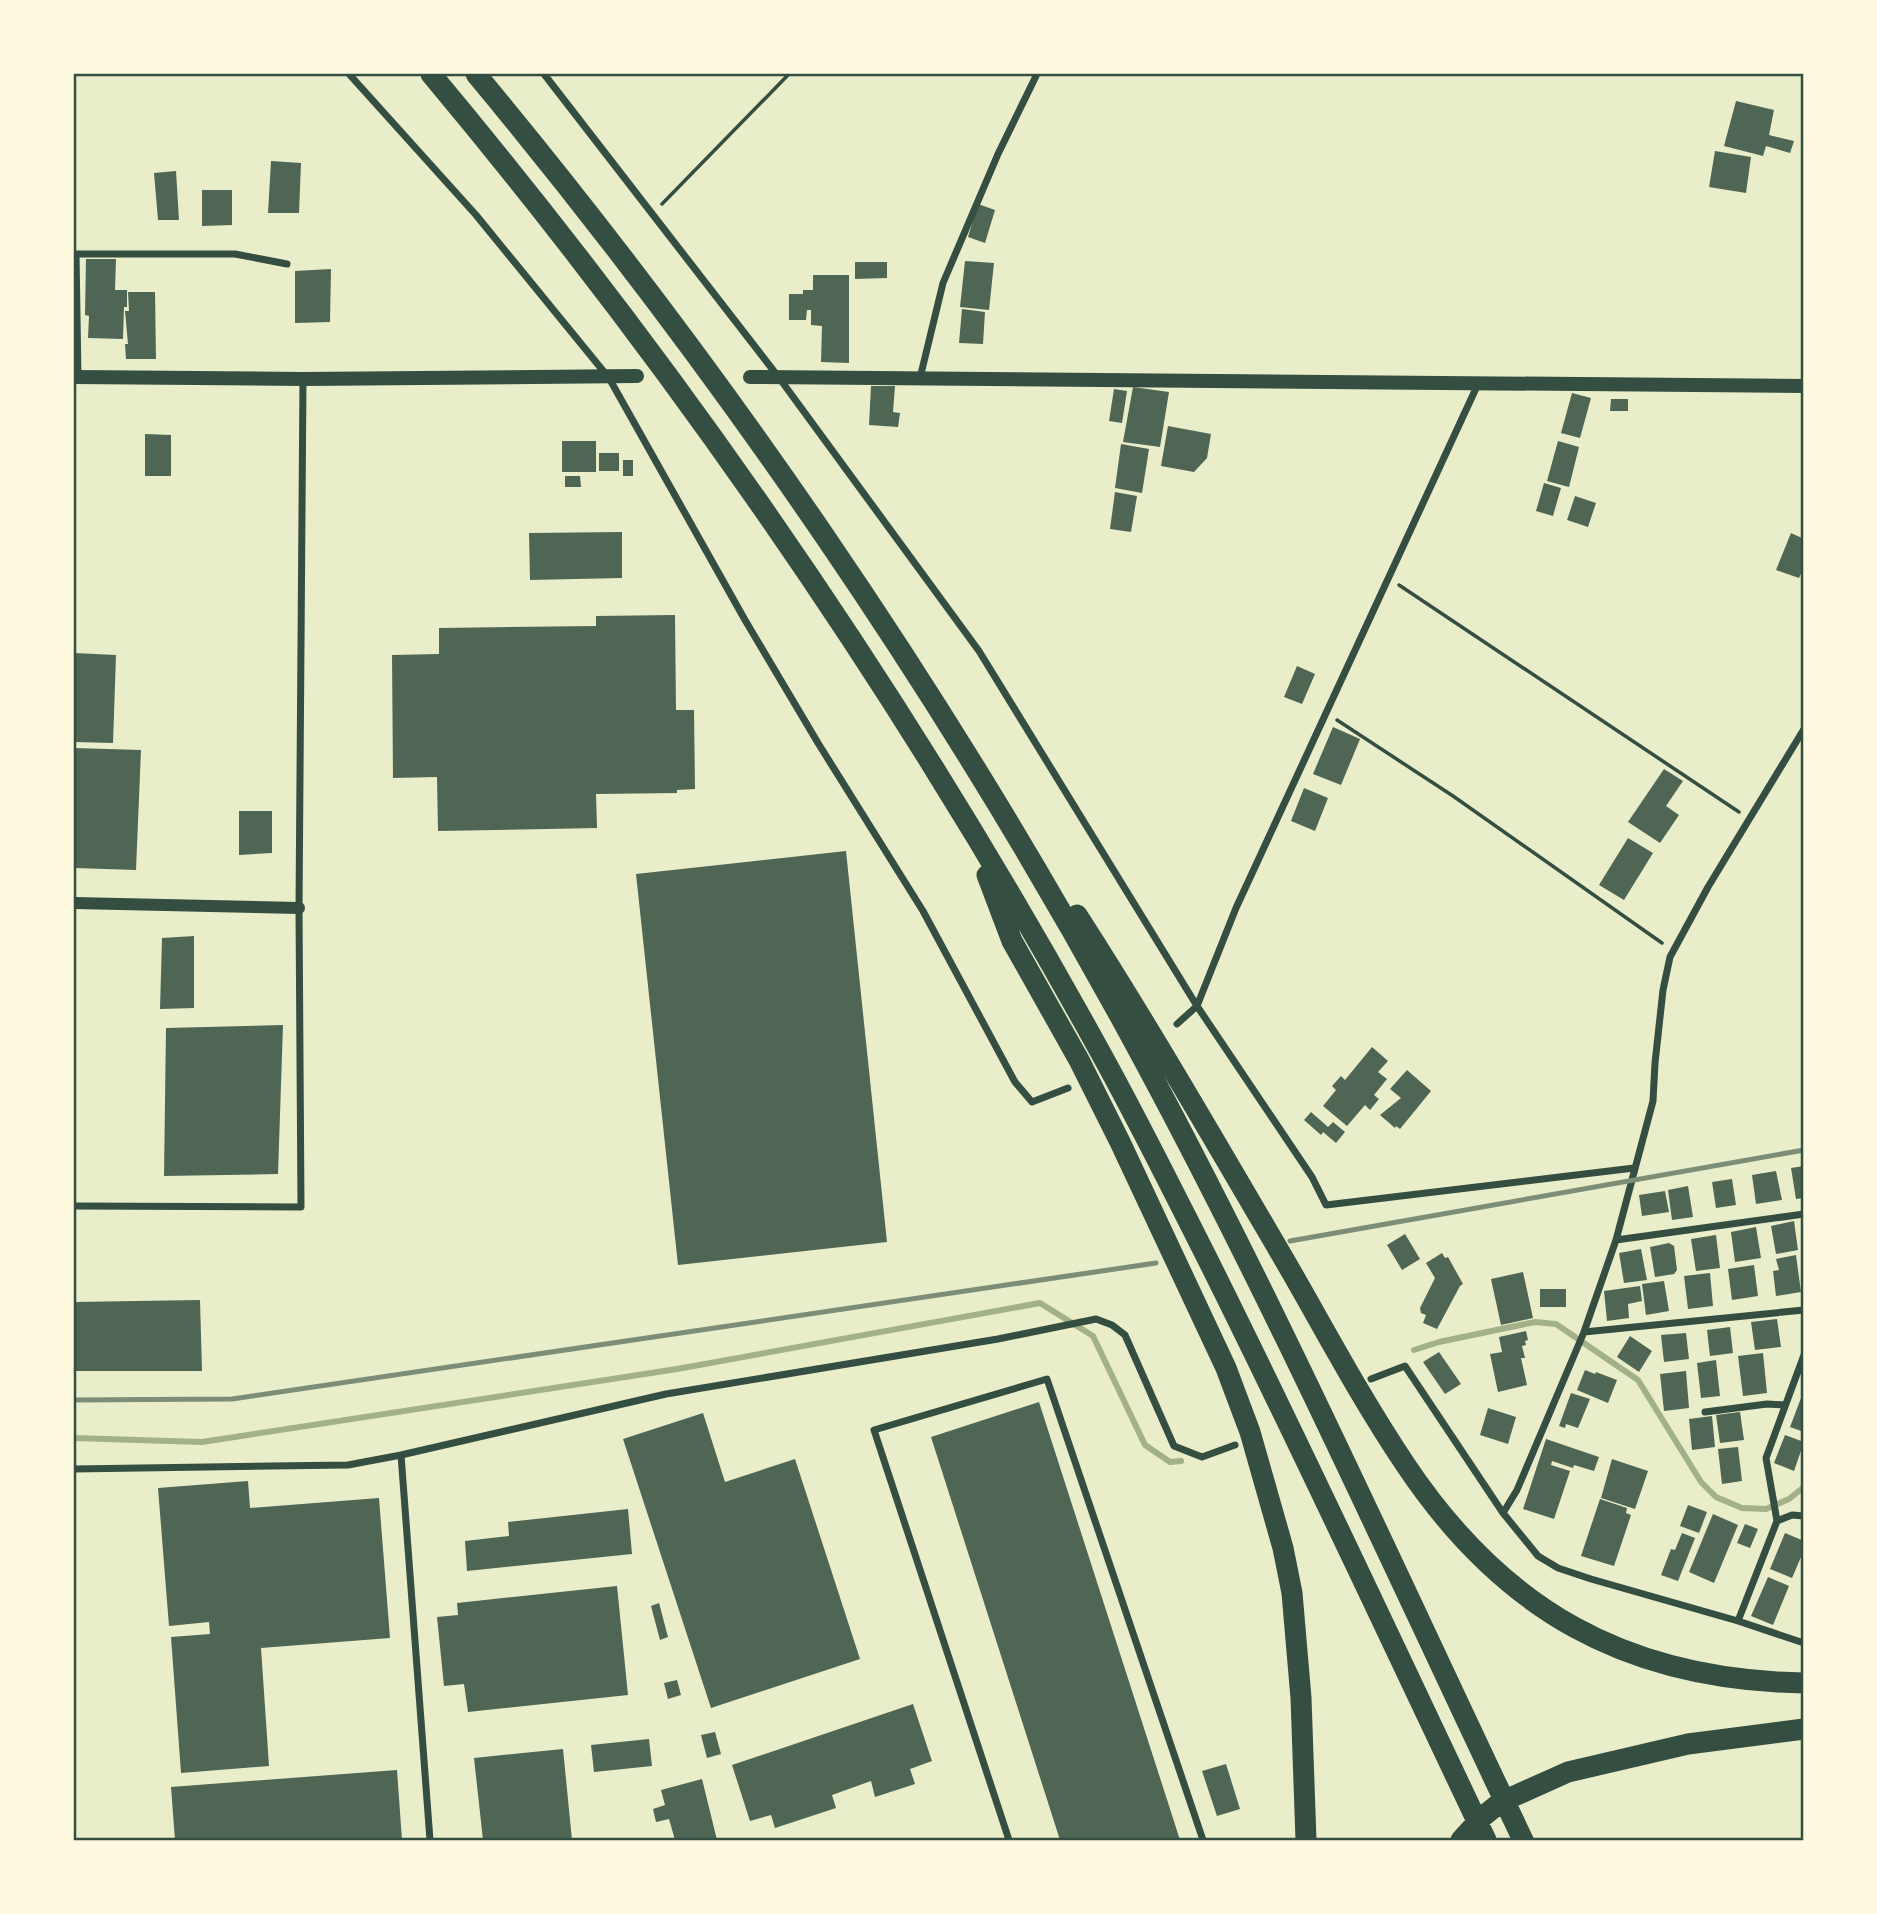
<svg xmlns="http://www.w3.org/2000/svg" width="1877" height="1914" viewBox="0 0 1877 1914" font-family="Poppins,sans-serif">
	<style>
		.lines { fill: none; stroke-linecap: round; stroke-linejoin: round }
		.stream { stroke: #a3b18a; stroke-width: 6 }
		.building { fill: #4f6655 }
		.path { stroke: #344e41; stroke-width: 3.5 }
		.minor { stroke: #344e41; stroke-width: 7 }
		.tertiary { stroke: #344e41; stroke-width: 12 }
		.secondary { stroke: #344e41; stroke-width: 14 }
		.motorway { stroke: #344e41; stroke-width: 21 }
		.rail { stroke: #7c8e77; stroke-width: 5 }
		.neatline { fill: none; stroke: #344e41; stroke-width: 2.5 }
	</style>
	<rect width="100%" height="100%" fill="#e9edc9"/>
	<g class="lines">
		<!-- stream -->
		<path class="stream" d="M1414 1350 1439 1342 1535 1322 1556 1324 1638 1380 1701 1482 1716 1497 1742 1508 1766 1509 1789 1499 1804 1487
			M74 1438 202 1442 677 1369 1040 1303 1093 1336 1145 1445 1170 1462 1181 1461"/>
	</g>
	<!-- building -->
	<path class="building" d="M1736 101 1774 110 1769 135 1794 141 1790 153 1766 146 1763 156 1724 146Z
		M1715 151 1751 157 1746 193 1709 187Z
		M271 161 301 163 299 213H268Z
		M176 171 179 220H158L154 173Z
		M202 190H232V225L202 226Z
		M978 204 995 210 985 243 968 237Z
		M86 259H116L115 290H127V307H124L123 339 88 338 89 316 85 315Z
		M965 261 994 263 989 310 960 307Z
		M855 262H887V278L855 279Z
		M331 269 330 322 295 323V271Z
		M813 275H849V363L821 362 822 326 811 325V310H807L806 320H789V294H803V290H813Z
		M128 292H155L156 359H126L125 344H128L125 311H129Z
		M962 309 985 312 983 344 959 343Z
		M871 386H895L893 412 900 413 898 427 869 425Z
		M1133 387 1169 392 1160 447 1123 442Z
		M1114 389 1127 391 1122 423 1109 421Z
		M1572 393 1591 398 1580 438 1561 433Z
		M1611 399H1628V411H1610Z
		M1168 426 1211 434 1207 458 1194 472 1161 466Z
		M145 434 171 435V476H145Z
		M562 441H596V472H562Z
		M1558 441 1579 447 1569 487 1547 481Z
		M1121 444 1149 449 1142 493 1115 488Z
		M599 453H619V471H599Z
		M623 460H633V476H623Z
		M565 476H580L581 487H565Z
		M1544 483 1561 488 1553 516 1536 511Z
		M1115 492 1137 496 1131 532 1110 529Z
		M1575 496 1596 503 1588 527 1567 520Z
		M622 532V578L530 580 529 533Z
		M1791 533 1804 539V567L1799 578 1776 570Z
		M675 615 676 710H694L695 789 677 790V793L596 794 597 828 438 831 437 777 393 778 392 655 439 654V628L596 626V616Z
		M74 653 116 655 113 743 74 742Z
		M1297 666 1315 674 1302 704 1284 697Z
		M1333 727 1360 739 1341 785 1313 774Z
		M74 748 141 750 136 870 74 868Z
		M1664 769 1683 781 1666 806 1679 815 1660 843 1628 822Z
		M1304 788 1328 798 1315 831 1291 821Z
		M239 811H272V853L239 855Z
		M1628 838 1653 853 1624 900 1599 885Z
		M846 851 887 1242 678 1265 636 874Z
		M194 936V1008L160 1009 162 938Z
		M283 1025 278 1174 164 1176 166 1028Z
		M1372 1047 1388 1061 1378 1072 1387 1079 1374 1095 1379 1099 1370 1110 1365 1105 1347 1126 1323 1106 1336 1090 1332 1086 1341 1076 1345 1080Z
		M1407 1070 1431 1091 1400 1129 1396 1126 1395 1128 1380 1115 1401 1098 1390 1089Z
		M1311 1112 1328 1127 1333 1122 1345 1132 1336 1143 1323 1132 1321 1135 1304 1120Z
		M1804 1166V1198L1796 1199 1791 1168Z
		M1776 1171 1782 1200 1756 1204 1752 1175Z
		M1732 1179 1736 1205 1716 1208 1712 1182Z
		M1688 1186 1693 1217 1672 1220 1668 1190Z
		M1665 1191 1669 1212 1642 1216 1639 1195Z
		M1794 1221 1798 1250 1776 1254 1771 1226Z
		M1756 1227 1761 1258 1735 1262 1731 1232Z
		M1405 1234 1420 1259 1402 1270 1387 1245Z
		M1716 1235 1720 1268 1696 1271 1691 1239Z
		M1669 1243 1674 1246 1677 1270 1674 1274 1655 1277 1650 1247Z
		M1641 1249 1647 1280 1624 1283 1619 1253Z
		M1442 1253 1445 1258 1448 1257 1463 1284 1460 1286 1437 1329 1423 1323 1426 1315 1421 1313 1420 1308 1435 1278 1426 1263Z
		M1796 1255 1801 1292 1776 1296 1773 1271 1779 1270 1776 1259Z
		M1754 1265 1758 1296 1732 1300 1728 1269Z
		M1523 1272 1533 1318 1501 1325 1491 1279Z
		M1710 1273 1713 1306 1688 1309 1684 1276Z
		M1664 1281 1669 1311 1646 1315 1642 1284Z
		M1640 1286 1642 1301 1628 1304 1629 1318 1607 1321 1604 1291Z
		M1540 1289H1566V1307H1540Z
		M200 1300 202 1371H74V1302Z
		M1777 1319 1781 1347 1755 1350 1751 1322Z
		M1730 1327 1733 1353 1710 1356 1707 1330Z
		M1526 1331 1528 1340 1525 1341 1526 1345 1522 1346 1525 1358H1521L1527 1385 1498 1392 1490 1354 1502 1352 1499 1337Z
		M1686 1333 1689 1359 1664 1362 1661 1335Z
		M1630 1336 1652 1351 1639 1372 1617 1357Z
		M1439 1352 1461 1384 1445 1394 1423 1362Z
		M1763 1353 1767 1393 1743 1396 1738 1356Z
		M1716 1360 1720 1396 1701 1398 1697 1363Z
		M1585 1370 1595 1374 1596 1372 1617 1380 1608 1403 1577 1390Z
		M1686 1371 1689 1408 1664 1411 1660 1374Z
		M1571 1393 1590 1399 1578 1428 1566 1424 1565 1428 1559 1426Z
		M1801 1398 1804 1399V1432L1790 1427Z
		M1039 1402 1180 1840H1060L931 1437Z
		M1488 1408 1516 1417 1508 1444 1480 1435Z
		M1740 1412 1744 1440 1720 1443 1716 1415Z
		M703 1413 725 1482 795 1459 860 1659 711 1708 623 1439Z
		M1712 1416 1715 1447 1692 1450 1689 1419Z
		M1785 1435 1804 1442 1794 1471 1774 1463Z
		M1546 1439 1599 1457 1594 1471 1574 1465 1573 1468 1552 1461 1551 1465 1570 1471 1554 1519 1523 1509Z
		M1738 1447 1742 1481 1722 1484 1718 1449Z
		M1612 1459 1648 1471 1635 1509 1601 1498Z
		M248 1481 250 1508 379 1498 390 1638 261 1648 269 1766 181 1773 171 1637 210 1634 209 1622 169 1626 158 1488Z
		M1600 1499 1627 1508 1626 1513 1631 1515 1614 1566 1581 1556Z
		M1688 1505 1707 1512 1699 1533 1680 1526Z
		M628 1509 632 1554 467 1571 465 1541 509 1536 508 1522Z
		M1713 1514 1738 1525 1714 1583 1689 1572Z
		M1745 1524 1758 1529 1750 1548 1737 1543Z
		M1682 1533 1695 1538 1678 1581 1661 1575 1671 1549 1675 1550Z
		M1785 1533 1804 1541V1550L1792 1578 1770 1569Z
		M1768 1577 1789 1586 1773 1625 1751 1616Z
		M617 1586 628 1695 468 1712 464 1684 444 1686 437 1617 458 1615 457 1603Z
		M659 1603 668 1637 660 1640 651 1606Z
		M677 1680 681 1695 668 1699 664 1683Z
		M913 1704 932 1761 910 1769 915 1784 875 1797 871 1781 832 1795 836 1808 775 1828 771 1815 750 1821 732 1765Z
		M715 1732 721 1754 707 1758 701 1735Z
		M649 1739 652 1766 594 1772 591 1745Z
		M563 1749 572 1840H483L474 1758Z
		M1226 1764 1240 1809 1217 1816 1202 1771Z
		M397 1770 402 1840H175L171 1787Z
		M702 1779 717 1840H675L669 1819 656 1822 653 1809 665 1805 661 1790Z"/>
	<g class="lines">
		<!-- path -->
		<path class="path" d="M662 204 789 74
			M1399 585 1739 812
			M1337 720 1453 796 1662 943"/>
		<!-- minor -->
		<path class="minor" d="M349 74 476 215 609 378 745 620 818 743 923 911 1015 1082 1032 1102 1068 1088
			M544 74 780 379 979 651 1197 1006 1312 1177 1326 1205 1634 1168
			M74 254H235L287 264
			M76 254 78 377
			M920 378 943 283 998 154 1037 74
			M1177 1024 1197 1006 1236 908 1478 384
			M74 1206 301 1207 299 908 303 379
			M1616 1240 1804 1214
			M1584 1332 1804 1310
			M1371 1379 1405 1366 1503 1513 1538 1556 1558 1568 1591 1579 1738 1621 1804 1643
			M1705 1412 1767 1404 1785 1405
			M401 1455 430 1840
			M74 1469 348 1465 401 1455 666 1394 998 1339 1096 1319 1112 1325 1125 1335 1174 1446 1202 1457 1235 1445
			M1503 1513 1517 1490 1584 1332 1616 1240 1653 1101 1655 1063 1663 990 1670 957 1708 887 1804 729
			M1777 1521 1792 1515 1804 1516
			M1738 1621 1777 1521 1766 1458 1804 1355
			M1009 1840 874 1430 1047 1379 1203 1840"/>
		<!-- tertiary -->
		<path class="tertiary" d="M74 903 299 908"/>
		<!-- secondary -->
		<path class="secondary" d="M74 377 303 379 637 376
			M750 377 1804 386"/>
		<!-- motorway -->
		<path class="motorway" d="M431 74C685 378 907 701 1098 1048 1137 1118 1172 1189 1208 1260 1304 1452 1394 1647 1486 1840
			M476 74C721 369 944 693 1128 1031 1272 1295 1394 1569 1523 1840
			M987 875 1012 941 1079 1060 1120 1142 1226 1368 1250 1432 1283 1548 1292 1593 1301 1698 1306 1840
			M1077 915C1151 1030 1219 1148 1288 1266 1326 1332 1362 1400 1405 1464 1503 1611 1627 1680 1804 1683
			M1461 1840 1481 1818 1501 1802 1568 1772 1688 1744 1804 1729"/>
		<!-- rail -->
		<path class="rail" d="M1290 1241 1804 1150
			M74 1400 232 1399 1156 1263"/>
	</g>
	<!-- border -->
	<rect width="1877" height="1914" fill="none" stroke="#fefae0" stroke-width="150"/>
	<rect x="75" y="75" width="1727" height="1764" class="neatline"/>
</svg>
